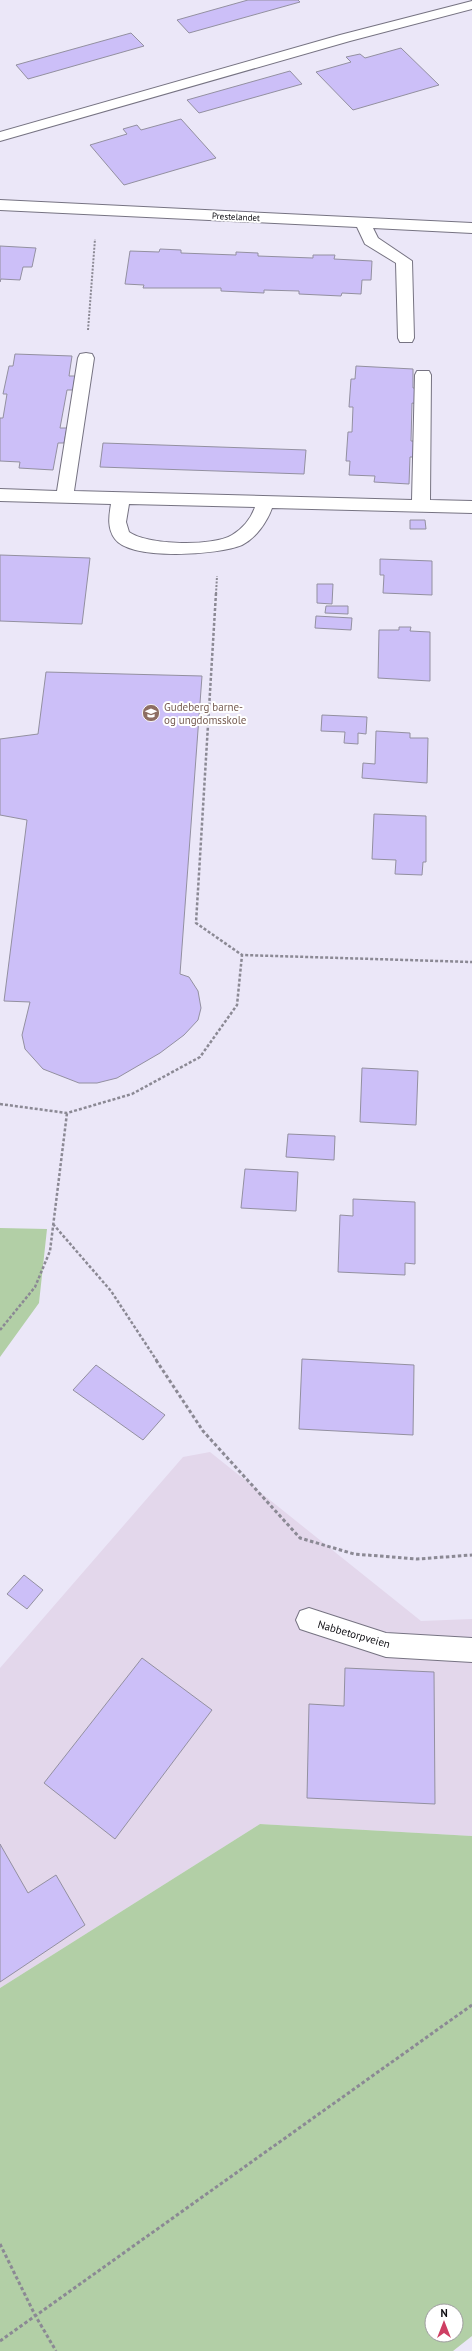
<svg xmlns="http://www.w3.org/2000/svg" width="472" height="2351" viewBox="0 0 472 2351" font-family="'PT Sans',sans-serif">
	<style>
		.commercial { fill: #e3d7eb }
		.green { fill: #b2cfa6; fill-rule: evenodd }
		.building { fill: #ccbff8; stroke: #9390a0 }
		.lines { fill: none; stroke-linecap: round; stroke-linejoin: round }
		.minor-casing { stroke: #767382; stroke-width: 2 }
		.path-far2 { stroke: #8b8994; stroke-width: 2; stroke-dasharray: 2 1.5; stroke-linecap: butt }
		.path-far1 { stroke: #8b8994; stroke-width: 2.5; stroke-dasharray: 3 2; stroke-linecap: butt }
		.path { stroke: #8b8994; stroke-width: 3; stroke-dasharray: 3.5 2.5; stroke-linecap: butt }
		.minor { fill: #fff; fill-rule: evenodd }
		.labels { text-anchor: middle; stroke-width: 4; stroke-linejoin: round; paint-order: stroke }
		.far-street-label { font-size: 9px; fill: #0e0d12; stroke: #fff }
		.education-label { font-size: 11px; fill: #785e54; stroke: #fff; text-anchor: start }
		.street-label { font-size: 11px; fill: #0e0d12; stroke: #fff }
	</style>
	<rect width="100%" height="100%" fill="#ebe7f8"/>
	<!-- commercial -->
	<path class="commercial" d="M210 1452 421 1621 472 1619V1836L260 1824 0 1988V1668L183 1457Z"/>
	<!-- green -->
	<path class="green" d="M0 1228 47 1229 39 1303 0 1357Z
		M260 1824 472 1836V2336L453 2351H0V1988ZM432 2311H456V2335H432Z"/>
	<!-- building -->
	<path class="building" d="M248 0H298L300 2 189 33 177 20Z
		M131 33 144 46 28 79 16 65Z
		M401 48 439 85 353 110 316 72 351 62 346 57 360 54 365 58Z
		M290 71 302 84 199 113 187 100Z
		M181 119 216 158 124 185 90 145 127 134 123 129 137 125 141 130Z
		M0 246 36 248 32 267H23L20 280 1 279 0 282Z
		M160 249 181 250V253L236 255V252L258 253V256L313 258V255H335L334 259 372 261 371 280H362L361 294 342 293 341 296 299 294V291L264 290V293L221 291V288H143L144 285 125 284 130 251 159 252Z
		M15 354 72 356 69 376H75L73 390H67L60 428H67L64 443H58L53 470 19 468 20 462 0 461V418H3L7 394H3L9 366H13Z
		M356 366 413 369V388H418V404L412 403 411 441H417L416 457H410L409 484 374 482 375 476 349 475 350 461H346L348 432H352L353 407H349L351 379H355Z
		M103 443 306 450 304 474 100 467Z
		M410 520H425L426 529H410Z
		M0 555 90 558 82 624 0 621Z
		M380 559 432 561V595L383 593 384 575H380Z
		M317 584H333L332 604 317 603Z
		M326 606H348V614L325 613Z
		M316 616 352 618 351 630 315 628Z
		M399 627H411L410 631 430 632V681L378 678 379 630H399Z
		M46 672 202 676 180 974 189 977 198 991 201 1008 198 1020 184 1035 160 1053 117 1078 97 1083H79L43 1069 25 1049 22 1035 30 1002 4 1001 27 820 0 815V739L38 734Z
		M322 715 367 717 366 734 358 733V744L344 743 345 732 321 731Z
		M376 731 410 733V738H428L427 783 362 778 363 763 375 764Z
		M374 814 426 816V862H423L422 875 395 874 396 860 372 859Z
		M362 1068 418 1071 416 1125 360 1122Z
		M288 1134 335 1136 334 1160 286 1157Z
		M245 1169 298 1172 296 1211 241 1208Z
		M353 1199 415 1202V1264L405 1263V1275L338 1272 340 1215 353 1216Z
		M302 1359 414 1365 413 1435 299 1429Z
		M96 1365 165 1415 143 1440 73 1390Z
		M24 1575 43 1590 27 1609 7 1594Z
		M142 1658 212 1710 115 1839 44 1783Z
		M345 1668 434 1672 435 1804 307 1798 309 1704 344 1706Z
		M0 1844 28 1893 56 1875 85 1925 0 1982Z"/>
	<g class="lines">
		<defs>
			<path id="minor" d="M472 1V9L350 41 0 141V132L340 35Z
				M0 200 472 223V233L373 228 378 238 412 261 414 338 412 342H400L398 338 396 263 365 244 357 227 0 210Z
				M86 353 92 354 94 358 74 491 412 500 415 375 417 371H429L431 375 430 500 472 501V513L272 508C267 522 256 538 242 545 219 555 131 561 115 539 107 528 109 516 111 504L0 501V489L57 491 78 358 80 354ZM129 504 255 507C251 519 242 529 232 535 212 547 147 545 129 532L126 522Z
				M309 1608 386 1633 472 1638V1662L386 1657 309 1632 300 1629 296 1620 300 1611Z"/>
		</defs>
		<!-- minor casing -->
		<use href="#minor" class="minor-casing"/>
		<!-- path-far2 -->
		<path class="path-far2" d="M88 330 95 239
			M216 594 217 576"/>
		<!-- path-far1 -->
		<path class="path-far1" d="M216 593 196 923 242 955
			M0 1104 67 1113 132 1094 200 1057 237 1005 242 955 472 962
			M53 1224 111 1291 157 1361
			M0 1330 35 1287 50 1251 67 1113"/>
		<!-- path -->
		<path class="path" d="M156 1360 203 1431 300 1538 354 1554 417 1559 472 1555
			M0 2244 35 2315 56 2351
			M0 2341 472 2005"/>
		<!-- minor -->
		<use href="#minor" class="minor"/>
	</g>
	<!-- icons -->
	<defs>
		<symbol id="school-disc" viewBox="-11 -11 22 22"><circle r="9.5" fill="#8d6e63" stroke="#fff"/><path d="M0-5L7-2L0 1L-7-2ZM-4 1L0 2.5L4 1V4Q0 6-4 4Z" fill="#fff"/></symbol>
	</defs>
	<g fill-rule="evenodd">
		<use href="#school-disc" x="141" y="703" width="20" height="20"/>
	</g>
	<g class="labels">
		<!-- far-street labels -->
		<g class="far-street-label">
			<text transform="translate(236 217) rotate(3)" y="3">Prestelandet</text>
		</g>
		<!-- education labels -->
		<g class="education-label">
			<text x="164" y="711">Gudeberg barne-<tspan x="164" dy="13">og ungdomsskole</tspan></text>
		</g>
		<!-- street labels -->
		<g class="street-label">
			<text transform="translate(354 1634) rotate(16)" y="4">Nabbetorpveien</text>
		</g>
	</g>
	<!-- north arrow -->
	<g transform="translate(444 2323)"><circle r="19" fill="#ffffff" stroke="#9f9ea0"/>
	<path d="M0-3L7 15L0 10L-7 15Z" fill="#ce3f63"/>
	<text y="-6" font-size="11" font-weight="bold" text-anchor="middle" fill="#0e0d12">N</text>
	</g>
</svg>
